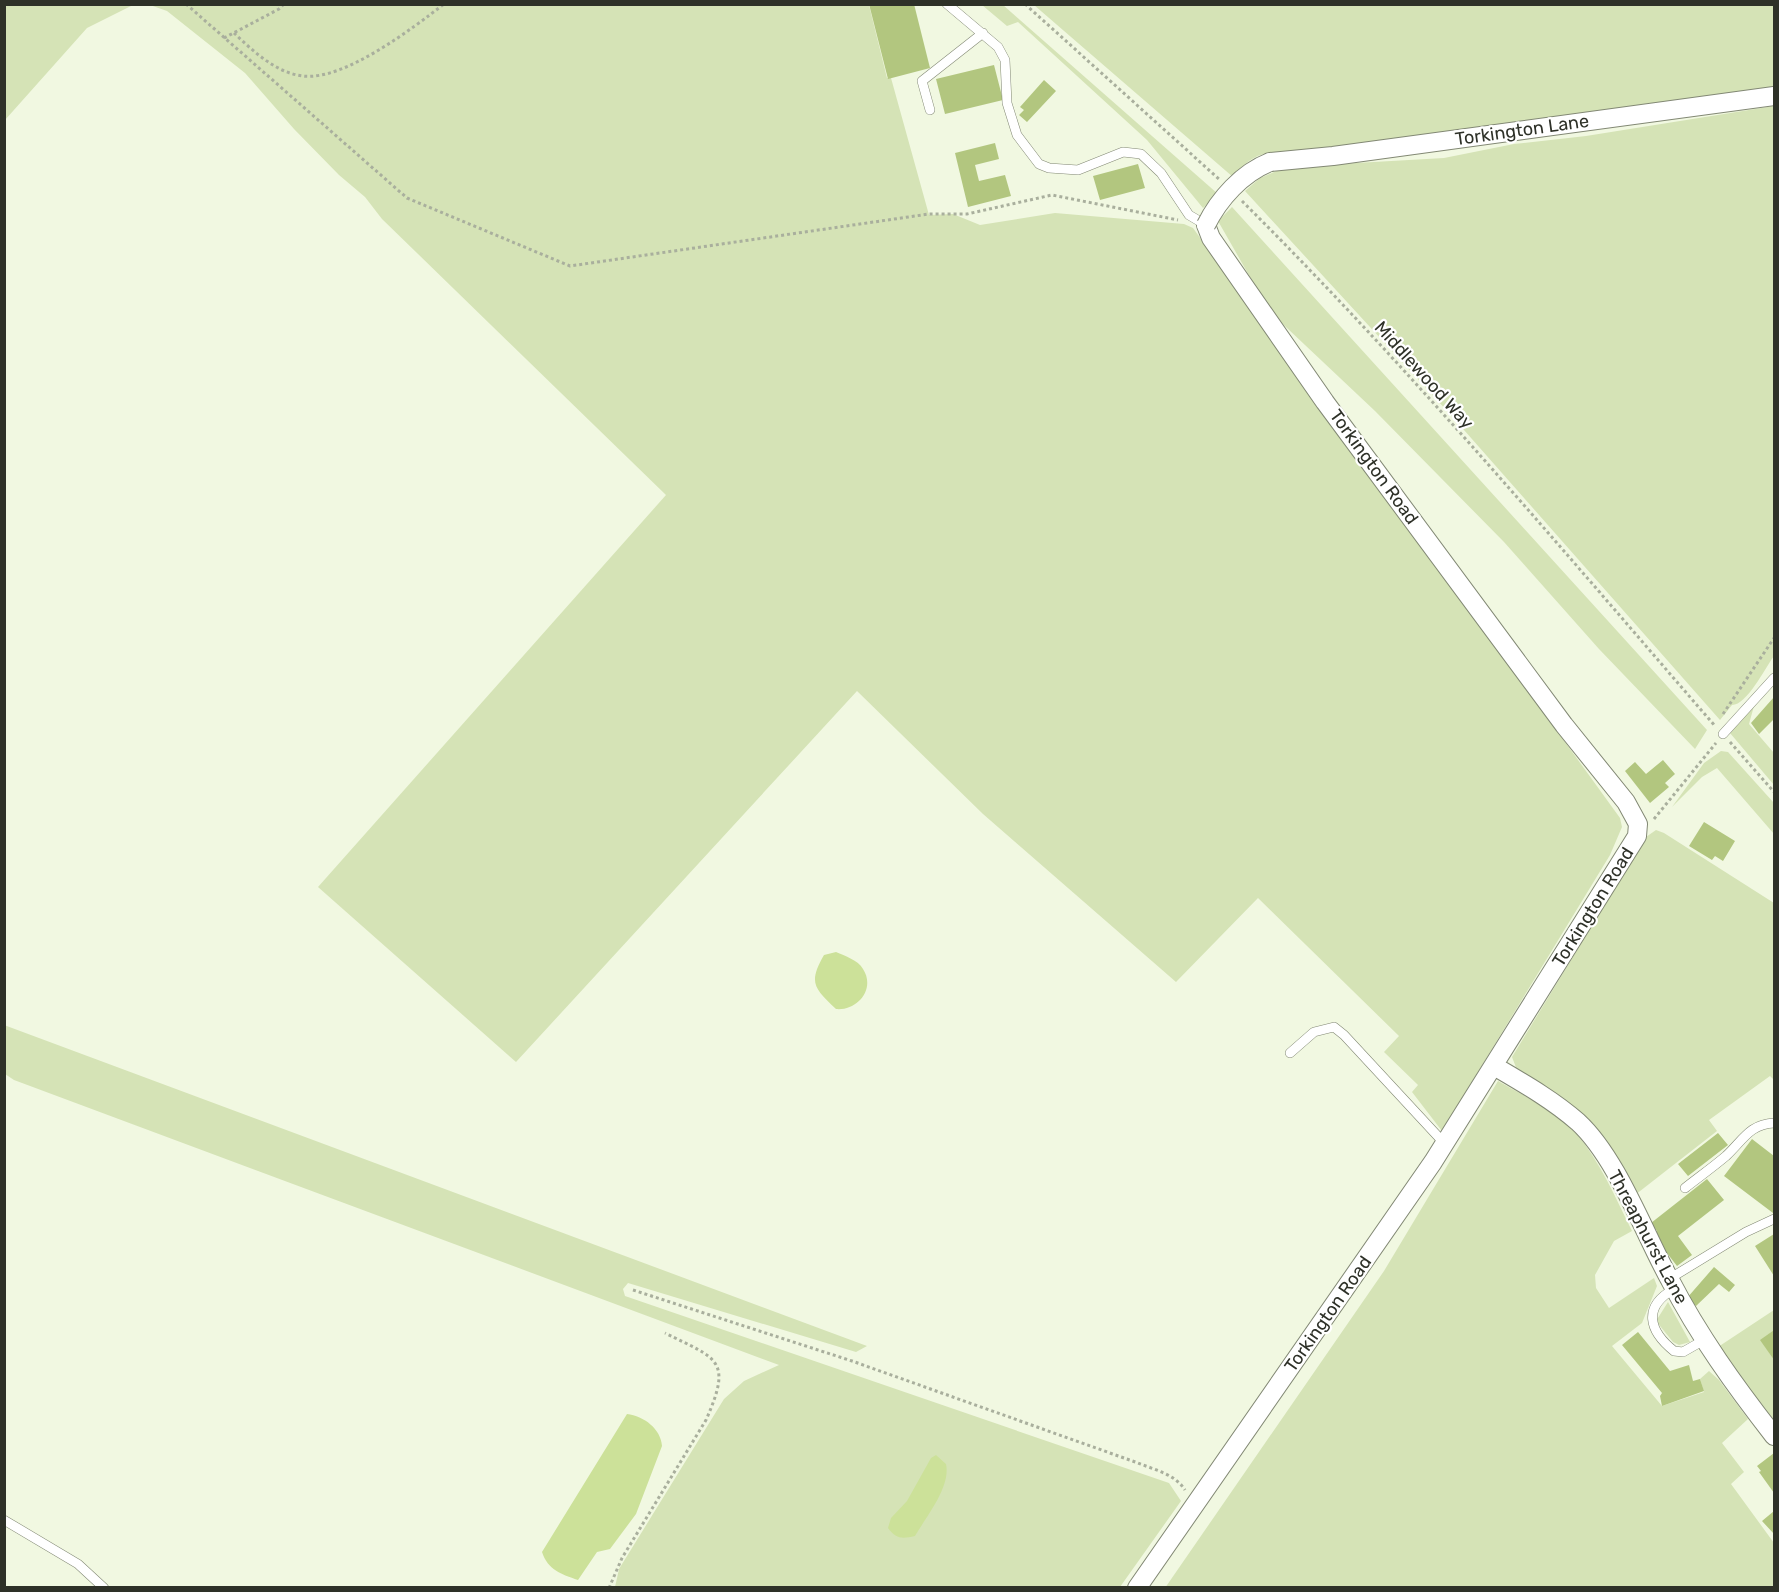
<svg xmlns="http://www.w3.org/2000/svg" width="1779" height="1592" viewBox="0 0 1779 1592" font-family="Rubik,sans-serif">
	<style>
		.green { fill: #d5e3b6 }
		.water { fill: #cce199 }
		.building { fill: #b2c67f }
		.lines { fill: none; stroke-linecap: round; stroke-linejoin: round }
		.lane-casing { stroke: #828874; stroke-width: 10 }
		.street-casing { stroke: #828874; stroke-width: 20 }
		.path { stroke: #a9af9d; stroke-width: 3; stroke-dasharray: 3 3; stroke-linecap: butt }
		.lane { stroke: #fff; stroke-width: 9 }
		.street { stroke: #fff; stroke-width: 18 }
		.street-bridge-casing { stroke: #828874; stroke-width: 20; stroke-linecap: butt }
		.street-bridge { stroke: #fff; stroke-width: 18 }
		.labels { text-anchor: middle; stroke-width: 4.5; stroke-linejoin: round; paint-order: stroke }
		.street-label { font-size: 18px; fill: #2e3128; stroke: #fff }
	</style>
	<rect width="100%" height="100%" fill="#f1f8e1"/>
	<!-- green -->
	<path class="green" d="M5 4H133V5L87 28 5 120Z
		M150 5H869L887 78H891L929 215 953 214 980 225 1055 213 1184 224 1193 228 1620 818 1622 827 1610 855 1442 1131 1412 1092 1418 1085 1384 1052 1399 1036 1258 898 1176 982 983 814 857 691 516 1062 318 887 666 495 382 219 365 197 339 175 294 129 245 73 167 11Z
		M982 5H1003L1218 194 1203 208 1147 140 1018 22 1007 26Z
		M1034 5H1774V87L1473 133 1293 152C1262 152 1253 153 1233 177Z
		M1774 106V656C1765 668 1747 705 1732 705L1720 720 1449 413 1245 191 1260 178 1286 167 1444 158 1514 144 1586 136Z
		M1232 207 1707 730 1695 749 1599 649 1504 542 1375 411 1270 312 1218 221Z
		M1754 706 1749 724 1774 753V785L1730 733Z
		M1721 751 1728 752 1774 803V834L1717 768 1702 777 1672 807 1704 763Z
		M1656 830 1664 833 1774 903V1080L1770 1076 1709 1120 1717 1131 1635 1195 1612 1149 1601 1134 1517 1070 1512 1057 1646 837Z
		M4 1025 867 1346 856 1352 628 1283 623 1289 625 1296 1169 1483 1181 1501 1120 1587H615L619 1569 724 1399 744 1381 779 1365 14 1080 5 1074Z
		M1498 1081C1524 1096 1557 1111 1576 1133 1600 1161 1616 1199 1632 1231L1614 1241 1595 1275 1596 1288 1609 1308 1654 1278 1657 1286 1642 1323 1612 1346 1662 1406 1704 1392 1700 1379 1709 1371 1719 1380 1748 1419 1722 1443 1744 1472 1731 1484 1774 1543V1587L1165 1588 1384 1271Z
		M1668 1302 1690 1342 1679 1345 1673 1342 1656 1321Z
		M1774 1310V1330L1761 1340 1774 1360V1422L1718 1347Z"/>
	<!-- water -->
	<path class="water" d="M836 952C845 956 858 960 863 969 876 989 857 1011 836 1009 814 988 808 983 824 955Z
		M627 1414C644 1416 661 1429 662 1446L636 1514 610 1549 597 1552 578 1580C561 1574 548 1570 542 1552Z
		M936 1455 946 1464C951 1487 926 1517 915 1536 902 1539 896 1539 888 1528L891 1518 907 1501 931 1458Z"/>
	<!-- building -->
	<path class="building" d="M869 4H914L930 68 888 79Z
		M994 65 1003 100 945 114 936 79Z
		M1044 80 1056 91 1027 122 1019 115 1024 110 1020 107Z
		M995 143 999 159 975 165 979 181 1005 175 1011 196 968 207 955 153Z
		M1138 164 1145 188 1100 200 1093 176Z
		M1774 697V719L1759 734 1751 723Z
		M1663 760 1675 774 1665 783 1669 787 1650 803 1625 771 1635 762 1646 774Z
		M1704 822 1735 841 1723 861 1715 856 1712 860 1689 846Z
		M1718 1133 1728 1145 1688 1176 1678 1164Z
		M1752 1139 1774 1156 1773 1213 1724 1176Z
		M1707 1179 1724 1200 1678 1236 1692 1255 1677 1266 1653 1235 1657 1231 1651 1223Z
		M1774 1234V1276L1755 1246Z
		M1714 1267 1735 1285 1729 1292 1719 1284 1696 1306 1687 1298Z
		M1774 1330V1360L1760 1340Z
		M1638 1332 1670 1371 1689 1365 1693 1381 1700 1379 1704 1391 1662 1406 1660 1396 1662 1393 1622 1345Z
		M1774 1453V1493L1759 1472 1761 1471 1757 1466Z
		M1774 1511V1534L1762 1521Z"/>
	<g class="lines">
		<defs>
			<path id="lane" d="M947 4 998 47 1005 60 1007 103 1017 135 1039 164 1049 168 1078 170 1123 152 1141 154 1161 173 1189 215 1206 225
				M930 110 922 81 983 33
				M1723 734 1774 678
				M1290 1053 1314 1032 1334 1027 1344 1035 1445 1144
				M1685 1188C1699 1177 1713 1167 1726 1156 1743 1140 1750 1124 1774 1123
				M1669 1279 1746 1232 1774 1219
				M1674 1289C1642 1307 1649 1331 1674 1351L1683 1352 1704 1340
				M4 1520 78 1564 104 1588"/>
			<path id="street" d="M1270 162 1333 156 1774 96
				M1494 1066C1523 1083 1553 1100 1578 1122 1617 1158 1644 1233 1670 1280 1699 1336 1735 1386 1774 1436
				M1137 1588 1433 1162 1637 836 1638 824 1626 802 1564 725 1325 402 1211 238 1206 225"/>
		</defs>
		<!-- lane casing -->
		<use href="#lane" class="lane-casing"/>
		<!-- street casing -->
		<use href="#street" class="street-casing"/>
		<!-- path -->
		<path class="path" d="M186 4 407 198 570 266 929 214H967L1052 195 1178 220
			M1025 4 1220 180
			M234 33C253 51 276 73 303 76 344 81 413 28 444 4
			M224 38 279 9 284 4
			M1242 201C1409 367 1561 548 1715 726
			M1723 714 1774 638
			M1730 742 1774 792
			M1654 819 1716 743
			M633 1290 852 1361 1138 1463C1155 1470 1175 1474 1185 1490
			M609 1588 622 1558 706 1420C733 1359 717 1359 665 1333"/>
		<!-- lane -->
		<use href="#lane" class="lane"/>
		<!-- street -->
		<use href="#street" class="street"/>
		<defs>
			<path id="street-bridge" d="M1206 225C1219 199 1242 173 1270 162"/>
		</defs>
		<!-- street-bridge casing -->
		<use href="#street-bridge" class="street-bridge-casing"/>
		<!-- street-bridge -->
		<use href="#street-bridge" class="street-bridge"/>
	</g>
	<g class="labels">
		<!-- street labels -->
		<g class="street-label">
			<text transform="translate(1522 130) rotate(-8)" y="6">Torkington Lane</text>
			<text transform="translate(1424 375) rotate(48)" y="6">Middlewood Way</text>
			<text transform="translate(1374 467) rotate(54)" y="6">Torkington Road</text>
			<text transform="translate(1593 907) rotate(-58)" y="6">Torkington Road</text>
			<text transform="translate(1648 1237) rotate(62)" y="6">Threaphurst Lane</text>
			<text transform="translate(1328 1314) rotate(-55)" y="6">Torkington Road</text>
		</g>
	</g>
	<!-- border -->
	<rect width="1779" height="1592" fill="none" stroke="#2e3128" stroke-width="12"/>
</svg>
